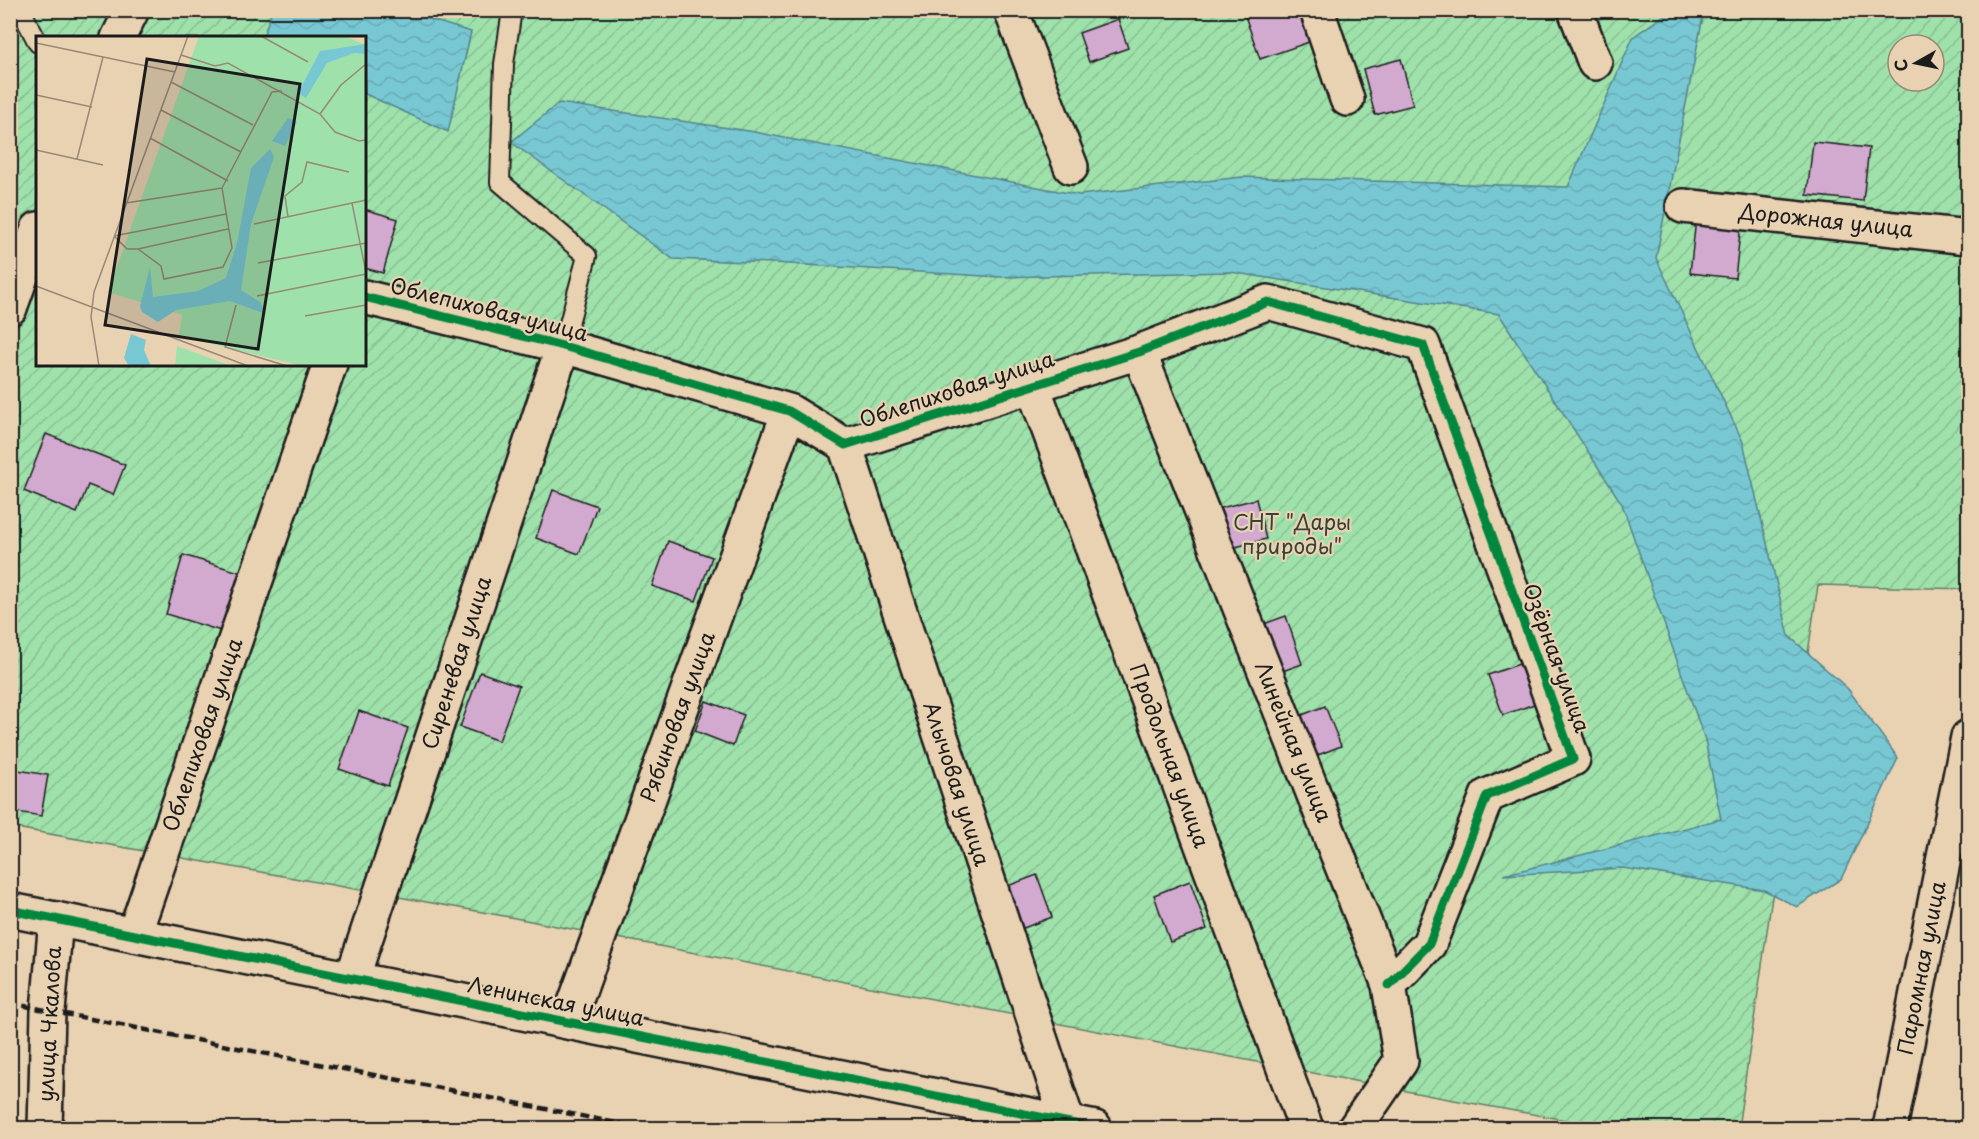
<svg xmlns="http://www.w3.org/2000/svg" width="1979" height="1139" viewBox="0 0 1979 1139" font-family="'Playpen Sans',sans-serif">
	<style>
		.garden { fill: url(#garden-furrows); stroke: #5e7e64; stroke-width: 1.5; fill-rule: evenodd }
		.water { fill: url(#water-waves); stroke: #53838a; stroke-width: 1.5 }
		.building { fill: #d2aad0; stroke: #1c1c1c; stroke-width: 1.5 }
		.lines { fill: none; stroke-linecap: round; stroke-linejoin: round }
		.service-casing { stroke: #1c1c1c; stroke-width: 22 }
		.minor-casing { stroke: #1c1c1c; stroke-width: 38 }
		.tertiary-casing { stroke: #1c1c1c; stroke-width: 38 }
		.service { stroke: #e9d2b2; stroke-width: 18 }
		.minor { stroke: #e9d2b2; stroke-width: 33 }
		.tertiary { stroke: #e9d2b2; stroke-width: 33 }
		.rail { stroke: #1c1c1c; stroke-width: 4.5; stroke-dasharray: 9 4.5; stroke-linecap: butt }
		.cycleway-casing { stroke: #e9d2b2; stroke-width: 13 }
		.cycleway { stroke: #00873e; stroke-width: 9 }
		.labels { text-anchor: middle; stroke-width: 4.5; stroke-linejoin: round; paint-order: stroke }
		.street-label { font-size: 21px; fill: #1c1c1c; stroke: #e9d2b2 }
		.park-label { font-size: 21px; fill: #364339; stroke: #e9d2b2 }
		.inset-road { fill: none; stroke: #978976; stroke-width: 1.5 }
		.view { fill: #1c1c1c; fill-opacity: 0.15; stroke: #1c1c1c; stroke-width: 3 }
		.inset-edge { fill: none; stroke: #1c1c1c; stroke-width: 3 }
	</style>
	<defs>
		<pattern id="garden-furrows" width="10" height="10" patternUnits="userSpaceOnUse" patternTransform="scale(1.5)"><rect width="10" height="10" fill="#9fe1ab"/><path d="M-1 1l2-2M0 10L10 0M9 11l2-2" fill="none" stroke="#88c093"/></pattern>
		<pattern id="water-waves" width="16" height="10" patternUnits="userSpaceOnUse" patternTransform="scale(1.5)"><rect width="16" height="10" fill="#78c8d4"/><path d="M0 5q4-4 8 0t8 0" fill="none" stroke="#67abb5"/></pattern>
	</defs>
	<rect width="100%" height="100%" fill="#e9d2b2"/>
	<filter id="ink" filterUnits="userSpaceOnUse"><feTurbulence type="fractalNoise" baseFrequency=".0167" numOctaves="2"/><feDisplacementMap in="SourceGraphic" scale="12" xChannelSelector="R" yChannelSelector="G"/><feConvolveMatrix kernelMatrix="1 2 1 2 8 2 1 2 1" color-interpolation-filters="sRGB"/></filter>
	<g filter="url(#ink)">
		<!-- garden -->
		<path class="garden" d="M10 11H1968V589L1818 585 1738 1128H1610L1432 1096 515 918 11 827ZM38 38H364V364H38ZM1898 45H1934V81H1898Z"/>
		<!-- water -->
		<path class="water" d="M272 10 402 11 471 32 448 132 365 94 364 38 263 37Z
			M1670 11H1704L1656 258 1743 442 1789 636 1848 689 1898 758 1841 879 1797 907 1764 890 1623 868 1503 875 1721 819 1705 740 1622 504 1499 314 1230 272 1000 277 773 263 673 259 511 142 559 103 749 131 1079 195 1242 177 1568 187 1633 37Z"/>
		<!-- building -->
		<path class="building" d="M1243 10H1298L1309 42 1260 59Z
			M1118 19 1128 48 1089 62 1079 33Z
			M1401 59 1413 105 1375 115 1363 69Z
			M1813 142 1869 148 1863 201 1807 195Z
			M364 209 398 219 383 273 364 268Z
			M1696 219 1741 224 1735 278 1690 273Z
			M46 434 125 465 113 495 88 485 77 513 24 491Z
			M553 490 597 506 579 554 536 538Z
			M1256 499 1266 539 1228 549 1217 509Z
			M668 541 712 557 696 601 652 586Z
			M183 555 239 572 221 631 166 614Z
			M1286 616 1302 664 1277 673 1261 625Z
			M1525 662 1540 702 1503 715 1488 675Z
			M480 672 519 686 499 741 460 727Z
			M706 701 744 715 733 746 695 731Z
			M1325 706 1341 746 1313 757 1297 717Z
			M359 711 408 728 388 786 339 769Z
			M18 770 48 775 41 816 11 811Z
			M1037 875 1052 917 1021 929 1005 887Z
			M1190 881 1207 929 1170 942 1154 895Z"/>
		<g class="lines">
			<defs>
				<path id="service" d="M15 10 22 12 38 43
					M512 10 504 64 500 182 587 256 563 346"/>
				<path id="minor" d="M1011 10 1071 167
					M1317 10 1347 99
					M1575 10 1595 63
					M118 38 132 10
					M1683 206 1968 237
					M364 297 563 346 789 411 845 445 1139 352 1268 302 1423 345 1573 759 1487 796 1429 944 1389 985
					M10 308 38 229
					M1139 352 1389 985 1401 1061 1355 1128
					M1032 384 1306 1128
					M845 445 1068 1123
					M134 935 330 364
					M352 979 563 346
					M568 1022 789 411
					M45 1128 48 1011 56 919"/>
				<path id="tertiary" d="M10 910 1095 1128
					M1890 1128 1968 737"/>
			</defs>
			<!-- service casing -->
			<use href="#service" class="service-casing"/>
			<!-- minor casing -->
			<use href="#minor" class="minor-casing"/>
			<!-- tertiary casing -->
			<use href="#tertiary" class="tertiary-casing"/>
			<!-- service -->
			<use href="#service" class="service"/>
			<!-- minor -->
			<use href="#minor" class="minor"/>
			<!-- tertiary -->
			<use href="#tertiary" class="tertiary"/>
			<!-- rail -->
			<path class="rail" d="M10 1003 642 1128"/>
			<defs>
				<path id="cycleway" d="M364 297 563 346 789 411 845 445 1139 352 1268 302 1423 345 1573 759 1487 796 1429 944 1389 985
					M10 910 1095 1128"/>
			</defs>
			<!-- cycleway casing -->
			<use href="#cycleway" class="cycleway-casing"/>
			<!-- cycleway -->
			<use href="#cycleway" class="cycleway"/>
		</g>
	</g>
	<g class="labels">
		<!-- street labels -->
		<g class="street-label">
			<text transform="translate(1826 221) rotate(6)" y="7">Дорожная улица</text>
			<text transform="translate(489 310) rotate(14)" y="7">Облепиховая улица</text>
			<text transform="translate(957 390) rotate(-18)" y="7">Облепиховая улица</text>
			<text transform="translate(1556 658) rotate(70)" y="7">Озёрная улица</text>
			<text transform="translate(457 663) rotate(-72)" y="7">Сиреневая улица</text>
			<text transform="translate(678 717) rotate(-70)" y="7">Рябиновая улица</text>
			<text transform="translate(203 735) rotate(-71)" y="7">Облепиховая улица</text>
			<text transform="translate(1293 742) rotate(68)" y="7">Линейная улица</text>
			<text transform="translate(1169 756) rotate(70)" y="7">Продольная улица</text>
			<text transform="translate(956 784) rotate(72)" y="7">Алычовая улица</text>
			<text transform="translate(1922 968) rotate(-79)" y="7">Паромная улица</text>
			<text transform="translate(556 1002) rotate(11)" y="7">Ленинская улица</text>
			<text transform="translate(50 1024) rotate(-87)" y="7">улица Чкалова</text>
		</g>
		<!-- park labels -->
		<g class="park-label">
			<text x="1292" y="530">СНТ "Дары<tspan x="1292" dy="24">природы"</tspan></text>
		</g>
	</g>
	<!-- overview -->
	<g transform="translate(36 36)">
		<rect width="330" height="330" fill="#e9d2b2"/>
		<path d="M163 0H308L330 9V330H267L143 300 141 310 195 330H139L141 310 146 279 72 256Z" fill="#9fe1ab"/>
		<path d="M330 8V18L318 17 291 27 270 62 262 57 284 15ZM252 82 261 86 249 110 236 105ZM234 113 238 121 215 188 205 254 224 266 230 278 194 265 140 274 122 286 106 276 104 270 114 231 117 261 162 255 190 242 201 207 215 132ZM95 298 110 304 108 314 115 330H93L88 322Z" fill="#78c8d4"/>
		<path class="inset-road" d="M225 0 272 26M0 7 139 36M145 19 179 30 192 27 284 78 299 96 323 105 330 104M135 46 217 89M0 59 56 71M125 74 205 116M284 78 305 49 330 28M114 102 192 145M0 114 67 129M41 123 67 21M90 167 186 152M316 167 330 237M252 181 249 160 266 146 271 126 313 136M218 188 330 164M78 200 91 213H102L192 193M78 200 190 178M102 213 125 230 128 243 187 231 196 212 186 152 236 56 246 55M222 227 330 207M0 250 212 330M221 260 330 238M200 269 189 311 251 330M269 280 330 269M63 330 55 281 58 256 152 0"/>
		<path class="view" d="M111 23 264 48 222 313 69 289Z"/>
		<rect width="330" height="330" class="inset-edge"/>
	</g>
	<!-- margin -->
	<rect width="1979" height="1139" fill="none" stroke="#e9d2b2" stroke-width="36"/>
	<rect x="18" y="18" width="1943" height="1103" fill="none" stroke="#1c1c1c" stroke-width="2" filter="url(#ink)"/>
	<!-- north arrow -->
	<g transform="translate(1916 63) rotate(261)"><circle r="28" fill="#e9d2b2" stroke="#978976" stroke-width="1.5"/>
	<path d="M0-4.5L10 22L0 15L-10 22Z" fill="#1c1c1c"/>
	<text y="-9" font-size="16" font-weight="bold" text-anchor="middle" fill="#1c1c1c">С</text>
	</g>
</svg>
